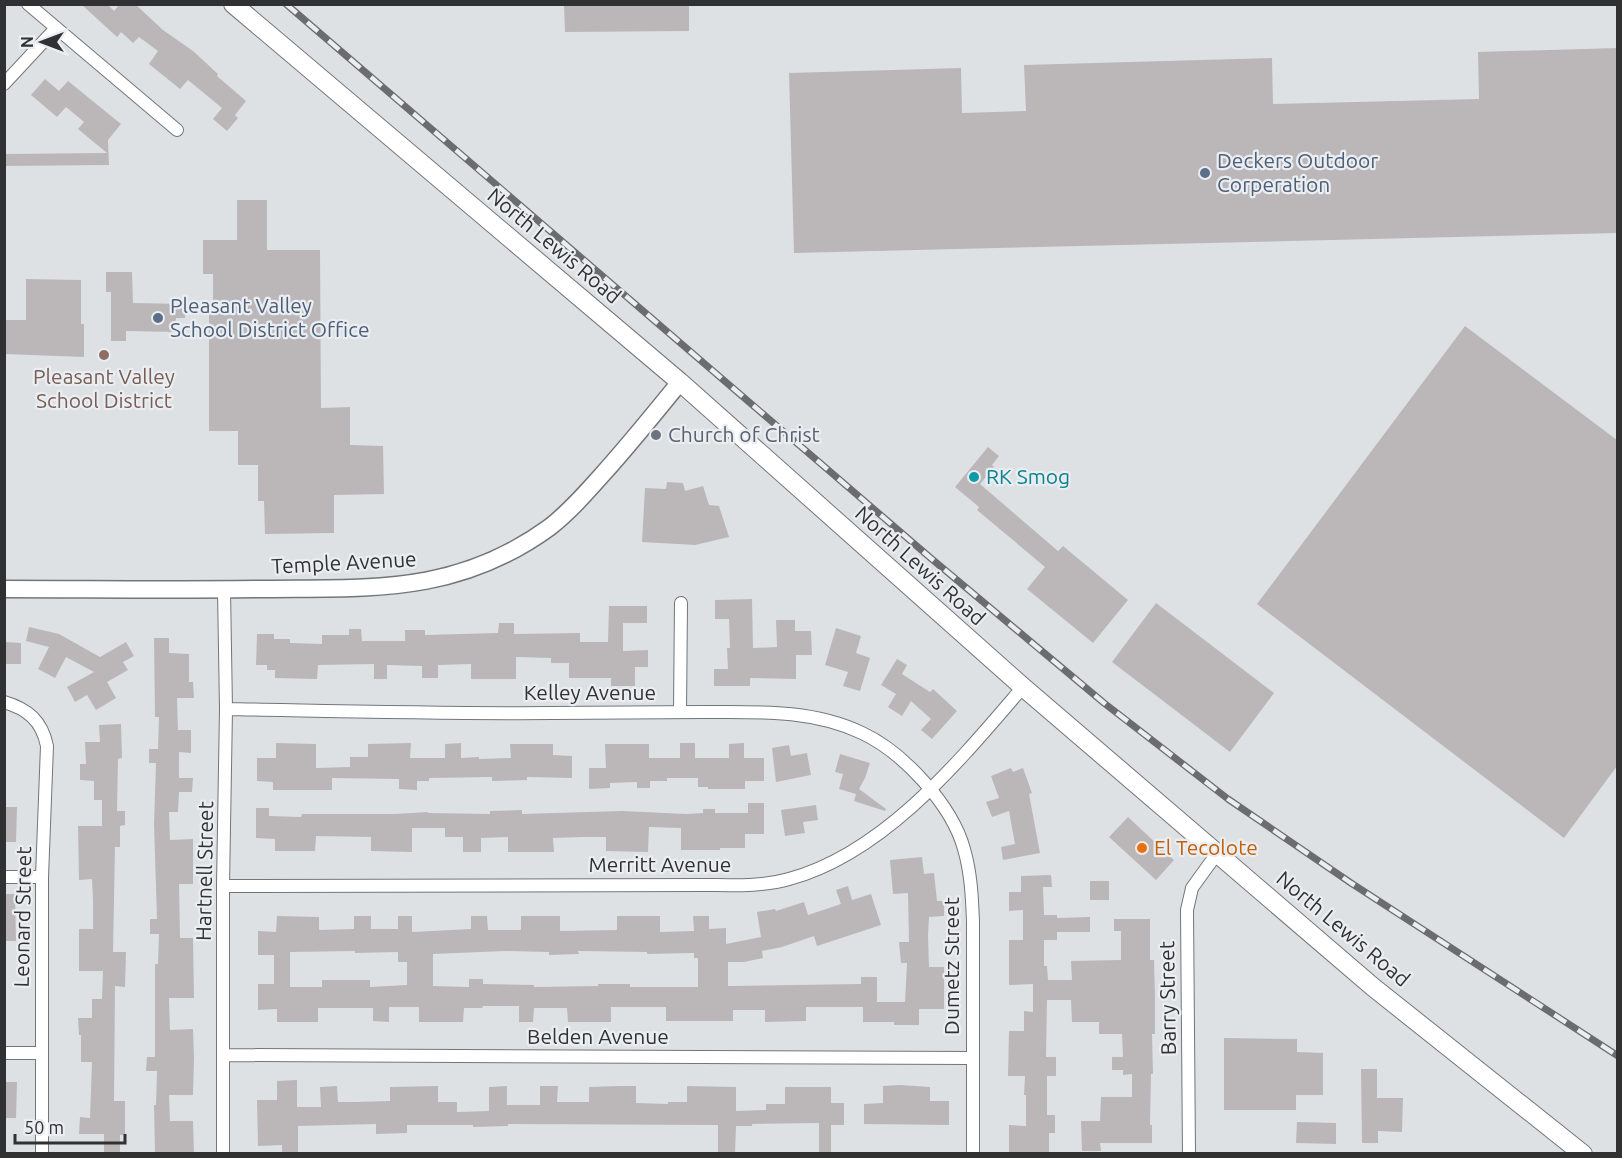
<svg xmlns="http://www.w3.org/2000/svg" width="1622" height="1158" viewBox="0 0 1622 1158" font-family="Ubuntu,sans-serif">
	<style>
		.building { fill: #bbb7b9; fill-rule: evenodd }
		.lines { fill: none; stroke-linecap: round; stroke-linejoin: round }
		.minor-casing { stroke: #737679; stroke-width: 14 }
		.secondary-casing { stroke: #737679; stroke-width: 19 }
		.primary-casing { stroke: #737679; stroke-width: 20 }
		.minor { stroke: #fff; stroke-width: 12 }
		.secondary { stroke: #fff; stroke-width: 16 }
		.primary { stroke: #fff; stroke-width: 18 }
		.rail-casing { stroke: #6a6c6e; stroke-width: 7 }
		.rail { stroke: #eaeef2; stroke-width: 4.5; stroke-dasharray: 14; stroke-linecap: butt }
		.service-dot { fill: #5c6f8a; stroke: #eaeef2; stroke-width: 2 }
		.education-dot { fill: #8d6e63; stroke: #eaeef2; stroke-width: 2 }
		.worship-dot { fill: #6b7280; stroke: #eaeef2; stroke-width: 2 }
		.culture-dot { fill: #0f9aa8; stroke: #eaeef2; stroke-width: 2 }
		.food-dot { fill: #e8710a; stroke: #eaeef2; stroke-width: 2 }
		.labels { text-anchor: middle; stroke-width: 4.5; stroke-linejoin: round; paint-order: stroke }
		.service-label { font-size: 21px; fill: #4e5e75; stroke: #eaeef2; text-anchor: start }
		.street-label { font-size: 21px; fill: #303133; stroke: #eaeef2 }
		.education-label { font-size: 21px; fill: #785e54; stroke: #eaeef2 }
		.worship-label { font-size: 21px; fill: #5b616d; stroke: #eaeef2; text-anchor: start }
		.culture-label { font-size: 21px; fill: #0d838f; stroke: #eaeef2; text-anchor: start }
		.food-label { font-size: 21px; fill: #c56008; stroke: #eaeef2; text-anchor: start }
	</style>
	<rect width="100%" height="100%" fill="#dde1e4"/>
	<!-- building -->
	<path class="building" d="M81 4H107L114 11 120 4H135L163 30 193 51 218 74 217 76 246 101 235 115 238 118 227 131 213 119 222 108 188 80 180 89 149 64 158 51 139 37 133 43 121 32 117 37Z
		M564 4H689V31L565 32Z
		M1617 48V233L794 253 789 73 961 68 962 113 1026 111 1024 65 1272 58 1273 104 1479 99 1478 52Z
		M45 79 59 91 68 81 121 124 108 140 109 165 4 166V154L107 153 78 129 84 122 66 107 57 117 31 95Z
		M237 200H267V250H320L321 408 350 407V445L383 446 384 494 334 495V533L265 534 264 501H258V465H238V431H209V314H213V274H203V240H237Z
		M106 272H132L133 303 185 304V318H176V332L126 331V341H111V292H106Z
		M26 279 81 280V324H84V357L4 354V320H26Z
		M1465 326 1617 440V766L1564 838 1257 604Z
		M988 447 999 456 992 465 994 467 980 484 1058 551 1063 546 1128 600 1093 643 1027 589 1045 567 977 510 979 507 955 487Z
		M667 482 683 483 685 491 703 486 709 505 719 506 729 537 695 545 642 542 645 488 666 489Z
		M752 599 753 648 777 647 776 620H795V631H811L812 655H796V679L750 678V686H714V669H728L727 648H730L729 619H715V600Z
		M1156 603 1274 693 1230 752 1112 662Z
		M609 606H647V623H623V651L648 650V667H635V686H611V678H569V663H551V658L516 657V679H471V664L438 665V678H422V666L387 665V679H374V664L318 665 317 679 275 678V670H267V665H256L257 634H274V639H290V643L322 644V635H349V629H361L362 641H405V630H425V635L498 633 499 623H514V634L580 633V642H608Z
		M29 627 59 634 100 657 126 642 134 656 123 662 128 670 107 682 116 698 96 710 87 695 75 702 67 687 94 672 66 657 55 678 38 669 49 647 26 641Z
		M836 628 861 636 856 653 870 658 860 691 843 686 848 672 825 665Z
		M154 638H169V653L189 654V682H193L194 698H177L178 730H191V753L179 752V778H193L192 792H179L178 812H169L170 840 193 839V884H179L180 938H193L194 998H169L170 1030 193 1029 194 1058 193 1095H169L170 1121H193L194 1154H155L154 1105H156L157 1071H146L147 1057H155V964H158L159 934H150V919H157L154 824 156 763H149V749H158L159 717H155Z
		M4 642 21 643V664H4Z
		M897 659 907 665 902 674 930 692 933 689 957 711 932 739 921 730 931 719 911 701 902 716 888 707 896 694 881 685Z
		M121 724 122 758 118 759 117 811H125V825L120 826V847H115L113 952H126L125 987 115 986 114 1101H125V1135H120V1154H104V1134H79L80 1117 90 1118 92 1062H81V1035H79L78 1018H92V999H102L103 971H79V929H93V900L92 879 79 880 78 826H102V800H94V781L80 780V764H86L85 742H100L99 725Z
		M276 743 316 744V768L350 767V757H368V744L411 743 410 758H445V744L461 743V758L479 757V759L511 758 510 744H553V755L572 756V778L527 777V780L492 781V777L429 778V781H417V790L399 789V779L332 778V790H273V782L257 781V758H276Z
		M680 743H695V758H729V744L744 743V758H764V781H745V789H708V787H698V778H667V781H650V788H637V782L610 783V788L589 789V768H606L605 744H649V758H680Z
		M789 745 791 756 807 753 811 775 776 782 772 748Z
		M840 754 870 763 865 778 859 789 886 809 885 811 854 801 856 794 839 789 843 774 835 772Z
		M1011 768 1013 772 1023 768 1032 793 1029 794 1040 853 1003 860 1001 847 1015 844 1009 811 992 817 986 802 999 798 991 776Z
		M748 803H764V834H745V848H720V850H681V828L649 827 648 852 606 851V837H582L553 838 554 852H508V837L481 838V852H463V837H445V828H412V852L371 851V837L316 836 315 851H275V839L256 838V808H269V816L301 817 302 814H395L428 812V813L490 814V811L522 810V814L622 811 686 814 703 813V809H715V813H748Z
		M816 805 818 820 803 822 805 833 785 836 781 810Z
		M4 807H17L16 842H4Z
		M1128 817 1174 860 1156 880 1109 837Z
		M922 857 924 874 934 873 937 901H944V916L929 917 928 936 929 967H944V1009H919V1025H894V1022H863V1007H806V1021L765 1022V1010H733V1021H666V1007H611V1022H568L567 1008H534L533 1022H519V1006H483L482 1008H464L463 1022H419V1007H389V1022L373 1021V1008H318V1022H277V1009L258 1010V984H274V955H258V931L276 932 277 916 319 917V930L354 929V916H371V929H398V916H412V932L471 929V916H487L488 930H521V916H560V931L617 930V916H660V932L694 931 693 916H709V929L726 928V944L761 937 757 912 775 909 776 911 804 902 808 915 841 904 836 890 848 886 852 900 871 894 881 925 817 946 814 936 782 947 762 951 763 958 744 962H728V986L861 984V977H877V1002H905L907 963H901L899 942H909L908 893 893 894 890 860ZM355 951V953L398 952V962H407V985L370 987V980H322V987H290V952ZM505 951 549 952V955L579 954 578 951 647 952V954L694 953V958H698V987H630V984H598V986L534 987V985L483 984V979H469V987L433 986V954Z
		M1051 875 1052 887H1043L1044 915H1057V918L1090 917V932H1057V940H1044V966H1047L1048 980H1072L1071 961 1121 960V931H1114V919H1150V960H1154L1155 997V1034H1152L1153 1074H1151L1150 1125H1152V1143H1100L1101 1151H1082L1081 1121H1100L1101 1097H1132V1074L1123 1075V1070H1112V1057H1123L1122 1034H1099V1022H1072L1071 1000H1047L1046 1057H1056V1076H1047V1115H1055V1133H1049V1154H1009V1125L1026 1126V1095H1024L1025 1076H1008L1009 1031H1024V1011L1033 1012V984L1009 985V940H1023V910L1009 911V892H1021V876Z
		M1090 881H1109V900H1090Z
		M4 894H15L16 941H4Z
		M1224 1038 1297 1039V1052L1323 1053V1095H1296V1110H1224Z
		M1361 1069H1377V1098H1403L1402 1132 1378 1131V1143H1362Z
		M297 1080V1107H321L320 1087 337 1086 338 1102H355L390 1101V1087L438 1086V1102H457V1112L489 1111V1087L507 1086V1105H540V1086H558L557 1102H589V1087L619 1086H636V1103L668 1104V1102H687V1086L736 1087V1111L766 1110V1104H785V1087H831V1103H844V1125H831V1154H819V1123L752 1124V1126H736L735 1154H718V1125L508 1124V1126L473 1127V1125H407V1133L376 1134V1124L298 1126V1154H282V1145L258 1146 257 1100H277V1081Z
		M4 1082H17L16 1118H4Z
		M900 1085 930 1087V1101H949V1125L864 1124V1104L883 1103V1086Z
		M1297 1122 1336 1123V1144L1296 1143Z"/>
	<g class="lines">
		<defs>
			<path id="minor" d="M28 4 177 130
				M4 84 56 28
				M4 702C28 709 42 721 47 746L42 877V1154
				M226 709C335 711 444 714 552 713 602 713 652 712 702 712 756 712 812 709 862 733 903 752 952 805 964 849 971 873 972 897 973 921V1154
				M680 712 681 603
				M4 877H42
				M223 886 702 885C731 885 761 887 789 879 885 853 961 759 1023 687
				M4 1053H42
				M224 1055 972 1058
				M223 1154V886L226 709 224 590
				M1189 1154 1187 910 1192 888 1218 852"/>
			<path id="secondary" d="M4 589C88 589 171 590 254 589 366 587 454 597 550 527 569 512 585 494 601 476 629 445 654 414 680 382"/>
			<path id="primary" d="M233 4 680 382 1023 687 1373 987 1583 1154"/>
		</defs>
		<!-- minor casing -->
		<use href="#minor" class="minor-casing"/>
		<!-- secondary casing -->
		<use href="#secondary" class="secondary-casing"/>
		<!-- primary casing -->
		<use href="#primary" class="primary-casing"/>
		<!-- minor -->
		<use href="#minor" class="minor"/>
		<!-- secondary -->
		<use href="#secondary" class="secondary"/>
		<!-- primary -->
		<use href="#primary" class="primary"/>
		<defs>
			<path id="rail" d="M286 4 933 560 1104 703 1228 799 1351 883 1618 1056"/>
		</defs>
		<!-- rail casing -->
		<use href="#rail" class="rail-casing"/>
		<!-- rail -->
		<use href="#rail" class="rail"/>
	</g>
	<!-- markers -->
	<g class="service-dot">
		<circle cx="1205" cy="173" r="6"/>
		<circle cx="158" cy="318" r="6"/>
	</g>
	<circle class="education-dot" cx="104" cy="355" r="6"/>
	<circle class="worship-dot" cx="656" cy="435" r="6"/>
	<circle class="culture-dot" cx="974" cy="477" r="6"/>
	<circle class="food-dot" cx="1142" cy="848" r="6"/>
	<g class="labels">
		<!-- service labels -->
		<g class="service-label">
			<text x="1217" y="168">Deckers Outdoor<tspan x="1217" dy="24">Corperation</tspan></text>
			<text x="170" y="313">Pleasant Valley<tspan x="170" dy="24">School District Office</tspan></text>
		</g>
		<!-- street labels -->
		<g class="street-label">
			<text transform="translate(554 246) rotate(40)" y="7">North Lewis Road</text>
			<text transform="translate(344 563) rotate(-3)" y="7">Temple Avenue</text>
			<text transform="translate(920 566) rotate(42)" y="7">North Lewis Road</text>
			<text x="590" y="700">Kelley Avenue</text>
			<text x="660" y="872">Merritt Avenue</text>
			<text transform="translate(205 871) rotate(-89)" y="7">Hartnell Street</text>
			<text transform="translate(23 917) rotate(-89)" y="7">Leonard Street</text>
			<text transform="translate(1343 929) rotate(40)" y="7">North Lewis Road</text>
			<text transform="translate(952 966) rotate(-90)" y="7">Dumetz Street</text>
			<text transform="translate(1168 998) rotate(-91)" y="7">Barry Street</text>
			<text x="598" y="1044">Belden Avenue</text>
		</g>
		<!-- education labels -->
		<g class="education-label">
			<text x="104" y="384">Pleasant Valley<tspan x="104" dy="24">School District</tspan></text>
		</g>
		<!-- worship labels -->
		<g class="worship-label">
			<text x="668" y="442">Church of Christ</text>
		</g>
		<!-- culture labels -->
		<g class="culture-label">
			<text x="986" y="484">RK Smog</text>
		</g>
		<!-- food labels -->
		<g class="food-label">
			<text x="1154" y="855">El Tecolote</text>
		</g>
	</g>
	<!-- border -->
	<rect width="1622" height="1158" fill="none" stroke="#303133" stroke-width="12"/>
	<!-- north arrow -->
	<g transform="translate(42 42) rotate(270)" stroke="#eaeef2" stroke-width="4.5" paint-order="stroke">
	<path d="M0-4.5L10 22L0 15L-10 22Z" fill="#303133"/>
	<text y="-9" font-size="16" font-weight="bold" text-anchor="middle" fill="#303133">N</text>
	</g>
	<!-- scale -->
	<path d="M15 1134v9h110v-9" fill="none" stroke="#303133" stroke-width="3"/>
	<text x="24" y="1134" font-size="18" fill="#303133" stroke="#eaeef2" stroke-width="4.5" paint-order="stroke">50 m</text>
</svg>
